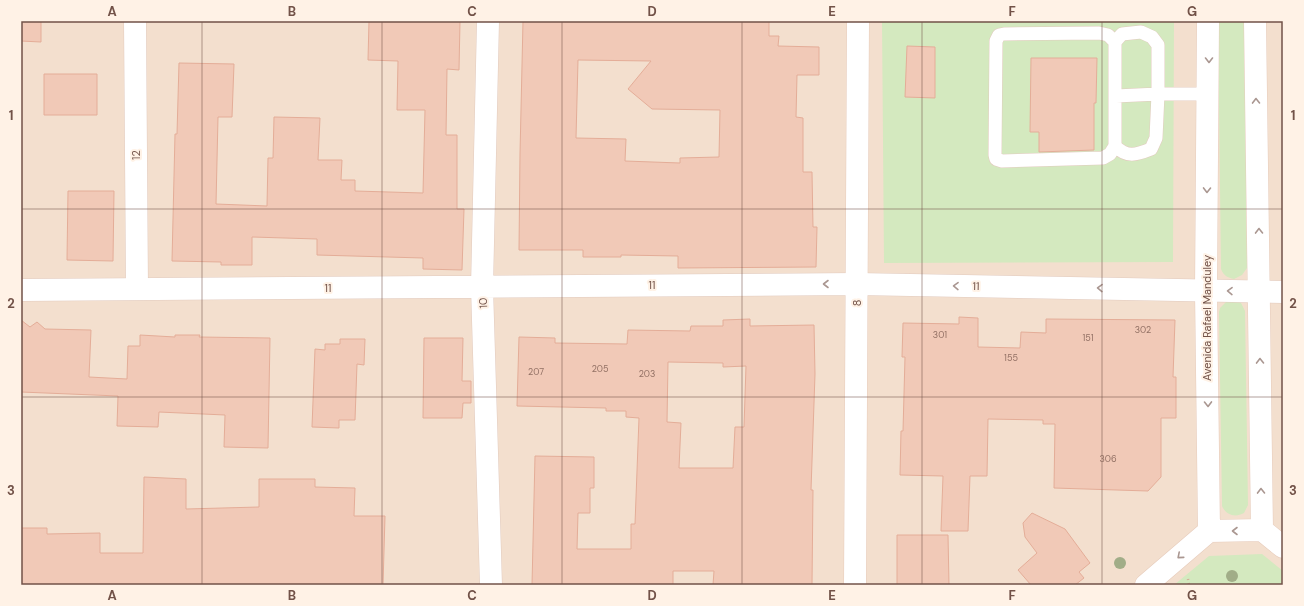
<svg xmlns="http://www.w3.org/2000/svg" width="1304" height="606" viewBox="0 0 1304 606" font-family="'DM Sans',sans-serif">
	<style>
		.residential { fill: #f3dfce }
		.green { fill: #d4e9bf }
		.building { fill: #f1c9b7; stroke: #e4ad98; fill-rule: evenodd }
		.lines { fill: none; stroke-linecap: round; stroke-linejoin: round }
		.lane-casing { stroke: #e2cbbf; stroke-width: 14 }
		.street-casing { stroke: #e2cbbf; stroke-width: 23 }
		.secondary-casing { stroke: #e7ccbc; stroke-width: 23 }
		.path { stroke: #d5ac9b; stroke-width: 2.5; stroke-dasharray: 1 3; stroke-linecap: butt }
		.lane { stroke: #fff; stroke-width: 13 }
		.street { stroke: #fff; stroke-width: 22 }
		.secondary { stroke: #fff; stroke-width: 22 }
		.tree { fill: #a1ad88 }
		.oneway { stroke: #aa9791 }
		.grid { fill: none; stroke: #725248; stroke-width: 1; stroke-opacity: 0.55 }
		.labels { text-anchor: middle; stroke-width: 4; stroke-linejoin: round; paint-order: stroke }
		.number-label { font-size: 9px; fill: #927064 }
		.street-label { font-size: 11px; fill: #725248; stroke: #fff2e6 }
		.neatline { fill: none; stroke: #725248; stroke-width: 1.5 }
		.grid-label { font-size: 13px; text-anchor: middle; font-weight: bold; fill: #725248 }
	</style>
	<rect width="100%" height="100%" fill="#fceee0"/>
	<!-- residential -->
	<path class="residential" d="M21 21H1283V585H21Z"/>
	<!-- green -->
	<path class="green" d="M882 21H1174L1173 262 884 263Z
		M1218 21H1245L1247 268 1242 275 1234 279C1228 278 1223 275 1221 269Z
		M1238 301 1241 303 1245 311 1248 505 1244 513C1235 518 1226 515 1222 506L1219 312 1220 308 1226 302Z
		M1262 554 1283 571V585H1174L1209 556Z"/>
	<!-- building -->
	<path class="building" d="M21 21H41V42L21 41Z
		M369 21H460L459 70 447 69 446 135H457V209H464L462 270 423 269V258L317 255V239L252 237V265H221V262L172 261 175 134H177L179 63 234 64 232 117H218L216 204 267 206 268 158H273L274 117 320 118 318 160H342L341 180H355V191L423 193 425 110H397L398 61 368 60Z
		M523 21H769V36H779L778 46 819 47V75H797L796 117 803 118V172H812L813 227H817L816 267 678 268V256L621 255V257H583V250H519L520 154ZM578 60 651 61 628 89 652 109 720 110 719 157 680 158V163L625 161 626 139 576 138Z
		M907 46 935 47V98L905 97Z
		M1031 58H1097L1096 103H1094V150L1039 152V132H1030Z
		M44 74H97V115H44Z
		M68 191H114L113 261 67 260Z
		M959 317 978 318V347L1020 348 1021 332 1046 333V319L1175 320 1173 377H1176V418H1161V477L1148 491 1054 488 1055 424H1043V420L988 419 987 476H970L968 531H941L943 476 900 475 901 431H903L905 357H902L903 323 959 324Z
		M750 319V326L814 325 815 374 811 490H813L812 585H713L714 571H673V585H532L535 456 594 457V488H590V513H578L577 549H631V524H635L639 418 626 417V411H606V408L517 406 519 337 555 338V343L627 344 628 330 690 331 691 326H723V320ZM668 362 723 363V367L746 366 744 427H735L733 468H679L681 423 667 422Z
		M21 320 30 327 37 322 45 329 91 330 89 377 127 379 128 346H140V335L175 337V335H200L199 337 270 338 268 448 224 447 225 415 159 412 158 427 117 426 118 396 21 392Z
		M424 338H463L462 381H471V403H463L462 418H423Z
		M340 339H365L364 365 357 364 355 420H339V428L312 427 315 349 325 350V344H340Z
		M144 477 186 479V509L259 507V479H315V487L355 488 354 516H385L383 585H21V528H47V534L100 533V553H143Z
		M1032 513 1065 529 1090 563 1079 572 1084 578 1075 585H1031L1018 570 1037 553 1025 537 1023 523Z
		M897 535H948L949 585H897Z"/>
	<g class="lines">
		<defs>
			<path id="lane" d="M1099 33 1108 35 1115 42V146L1110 154 1103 158 1002 161 996 159 995 155 996 41 999 35 1004 34Z
				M1115 42 1122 34 1141 32 1152 37 1158 45V94L1156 138 1151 149C1136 155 1127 158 1115 146
				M1116 96 1158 94H1209"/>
			<path id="street" d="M135 21 137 289
				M488 21 482 287 491 585
				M21 290 857 284 1283 292"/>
			<path id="secondary" d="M1208 21 1206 291 1209 531
				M1255 21 1262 530
				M1262 530 1283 547
				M1209 531 1262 530
				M855 585 858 21
				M1146 585 1209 531"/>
		</defs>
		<!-- lane casing -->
		<use href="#lane" class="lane-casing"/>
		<!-- street casing -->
		<use href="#street" class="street-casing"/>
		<!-- secondary casing -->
		<use href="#secondary" class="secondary-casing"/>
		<!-- path -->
		<path class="path" d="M1188 579 1189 585"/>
		<!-- lane -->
		<use href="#lane" class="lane"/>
		<!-- street -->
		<use href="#street" class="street"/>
		<!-- secondary -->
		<use href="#secondary" class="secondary"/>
	</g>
	<!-- trees -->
	<g class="tree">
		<circle cx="1120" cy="563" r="6"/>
		<circle cx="1232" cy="576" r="6"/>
	</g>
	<!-- one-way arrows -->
	<defs><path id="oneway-chevron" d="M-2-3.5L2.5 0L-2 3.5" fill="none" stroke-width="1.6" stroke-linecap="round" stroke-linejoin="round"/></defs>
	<g class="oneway">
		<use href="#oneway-chevron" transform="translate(1209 60) rotate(90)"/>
		<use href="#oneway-chevron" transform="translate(1256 101) rotate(-91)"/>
		<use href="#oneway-chevron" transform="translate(1207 190) rotate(91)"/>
		<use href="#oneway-chevron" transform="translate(1259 231) rotate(-91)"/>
		<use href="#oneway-chevron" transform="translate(826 284) rotate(180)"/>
		<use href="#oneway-chevron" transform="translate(956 286) rotate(-179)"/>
		<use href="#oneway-chevron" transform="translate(1100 288) rotate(-179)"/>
		<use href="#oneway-chevron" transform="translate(1230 291) rotate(-179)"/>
		<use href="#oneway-chevron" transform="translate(1260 361) rotate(-91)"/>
		<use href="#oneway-chevron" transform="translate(1208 404) rotate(89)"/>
		<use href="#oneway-chevron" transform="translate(1261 491) rotate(-91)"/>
		<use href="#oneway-chevron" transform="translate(1235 531) rotate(180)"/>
		<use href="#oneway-chevron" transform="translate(1180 556) rotate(139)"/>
	</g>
	<!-- grid -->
	<path class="grid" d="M202 21V585M382 21V585M562 21V585M742 21V585M922 21V585M1102 21V585M21 209H1283M21 397H1283"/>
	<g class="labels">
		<!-- number labels -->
		<g class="number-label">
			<text x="1143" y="333">302</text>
			<text x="940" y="338">301</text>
			<text x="1088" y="341">151</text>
			<text x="1011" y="361">155</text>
			<text x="600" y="372">205</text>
			<text x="536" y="375">207</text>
			<text x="647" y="377">203</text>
			<text x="1108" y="462">306</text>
		</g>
		<!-- street labels -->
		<g class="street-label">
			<text transform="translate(136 155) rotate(-90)" y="4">12</text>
			<text x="652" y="289">11</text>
			<text transform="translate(976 286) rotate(1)" y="4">11</text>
			<text x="328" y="292">11</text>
			<text transform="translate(483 303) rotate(-92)" y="4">10</text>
			<text transform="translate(857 303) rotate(-90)" y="4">8</text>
			<text transform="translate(1207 318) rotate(-90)" y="4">Avenida Rafael Manduley</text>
		</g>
	</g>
	<!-- border -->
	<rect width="1304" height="606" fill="none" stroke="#fff2e6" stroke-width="44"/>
	<rect x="22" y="22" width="1260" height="562" class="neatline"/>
	<g class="grid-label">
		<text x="112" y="16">A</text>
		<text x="292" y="16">B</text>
		<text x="472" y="16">C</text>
		<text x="652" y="16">D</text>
		<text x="832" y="16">E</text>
		<text x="1012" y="16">F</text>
		<text x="1192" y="16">G</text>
		<text x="11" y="120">1</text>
		<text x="1293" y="120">1</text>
		<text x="11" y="308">2</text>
		<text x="1293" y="308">2</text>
		<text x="11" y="495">3</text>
		<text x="1293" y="495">3</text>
		<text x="112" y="600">A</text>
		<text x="292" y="600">B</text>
		<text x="472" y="600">C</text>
		<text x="652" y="600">D</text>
		<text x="832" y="600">E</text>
		<text x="1012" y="600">F</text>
		<text x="1192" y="600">G</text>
	</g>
</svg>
